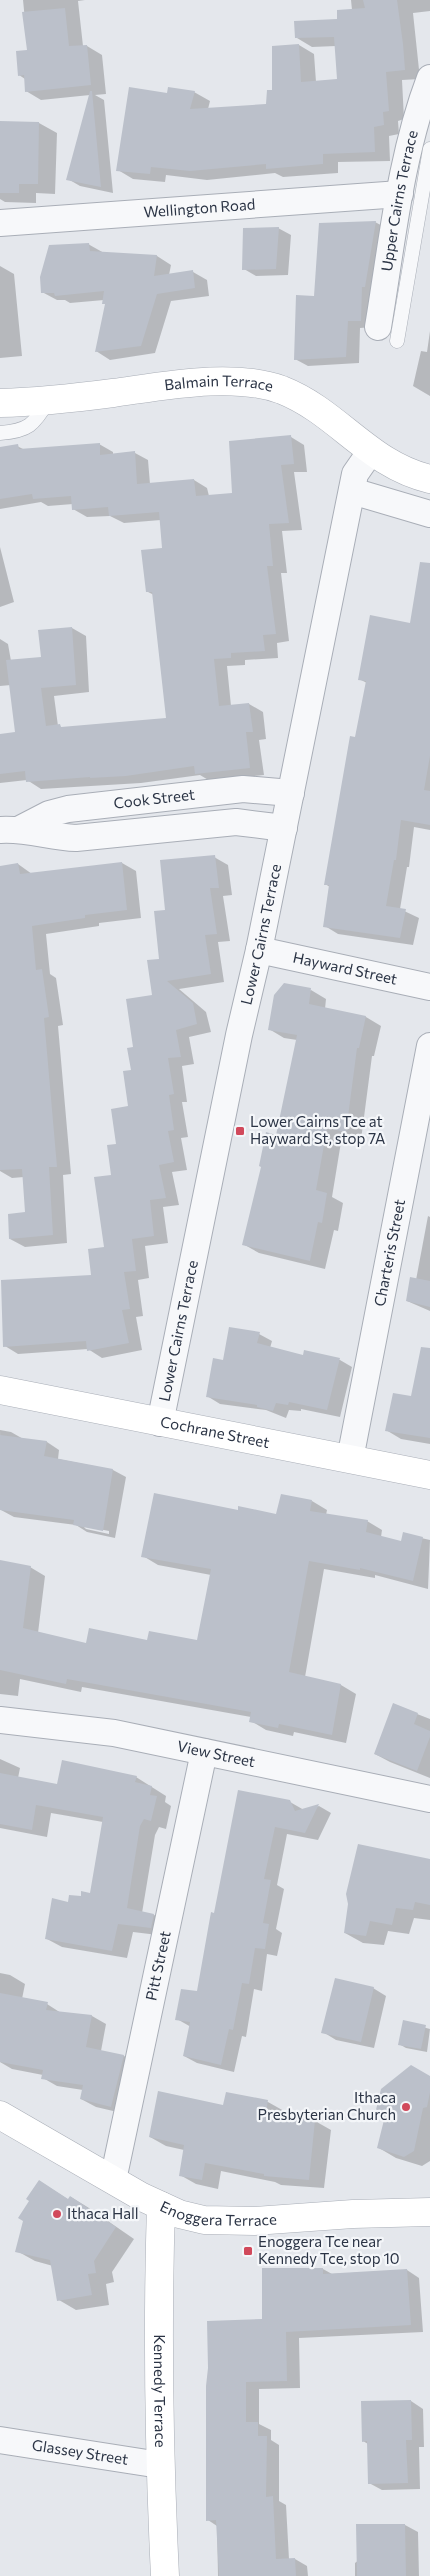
<svg xmlns="http://www.w3.org/2000/svg" width="430" height="2576" viewBox="0 0 430 2576" font-family="Commissioner,sans-serif">
	<style>
		.shadow { fill: #0003; fill-rule: evenodd }
		.building { fill: #bbc0ca }
		.lines { fill: none; stroke-linecap: round; stroke-linejoin: round }
		.lane-casing { stroke: #a9aeb7; stroke-width: 15 }
		.street-casing { stroke: #a9aeb7; stroke-width: 28 }
		.secondary-casing { stroke: #a9aeb7; stroke-width: 29 }
		.lane { stroke: #f7f8fa; stroke-width: 14 }
		.street { stroke: #f7f8fa; stroke-width: 26 }
		.secondary { stroke: #fff; stroke-width: 28 }
		.poi-dot { fill: #d1495b; stroke: #f4f6f9; stroke-width: 2 }
		.labels { text-anchor: middle; stroke-width: 4.5; stroke-linejoin: round; paint-order: stroke }
		.street-label { font-size: 15px; fill: #2b3445; stroke: #f4f6f9 }
		.poi-label { font-size: 15px; fill: #2b3445; stroke: #f4f6f9; text-anchor: start }
	</style>
	<rect width="100%" height="100%" fill="#e4e7ec"/>
	<!-- shadow -->
	<path class="shadow" d="M23 0H85L78 1 83 46H87L102 55 106 94 95 95 104 100 113 193 80 186 68 179 90 95 41 100 26 91 25 79 19 75 28 51Z
		M351 0H430V11L413 13 420 79 402 80 404 119 398 121 399 134 389 136 390 161 338 162V173L283 177 275 173 207 180 166 175 165 182 133 179 118 170 168 94 194 92 210 101 208 109 268 105 299 45 314 54 316 82 338 80 336 46 312 47 297 38 338 20 352 10Z
		M0 122 39 123 57 133 55 194 36 193V203L5 202 0 199Z
		M375 222 388 229 373 327 360 328 359 363 308 366 295 359 315 297Z
		M278 228 291 235 288 275 256 276 244 269Z
		M88 244 104 253 157 256 171 265 169 275 193 272 207 280 209 296 171 301 155 353 110 360 96 351 106 304 104 300 70 303 65 300H57L42 292Z
		M0 266 14 274 22 356 0 358Z
		M430 331V396L413 386 421 351 427 352Z
		M291 437 304 445 307 472H294L302 530 282 531 287 573H281L289 641 277 643 278 658 245 660V665L227 666 231 706 249 704 263 712 266 739 259 740 264 775 210 781 200 775 141 783 41 789 27 780 0 783V735L16 733 11 685 0 686V639L8 644 11 661 43 658 72 628 86 636 89 692 54 696 58 726 64 728 168 720 154 595 148 592 163 549 161 520 124 523 110 516 87 517 73 509V504L48 506 41 502 0 509V449L17 446 25 450 99 444 113 452V455L135 453 148 460 150 484 194 480 207 488 209 496 234 495Z
		M0 547 14 602 0 607Z
		M430 574V830L414 827 409 867H407L400 909 419 918 413 945 338 934 325 926 330 887 325 884 367 683 359 679 411 624Z
		M214 857 228 865 232 895 223 896 230 941 218 942 224 982 179 989 206 1012 211 1032 189 1037 194 1064 182 1066 187 1102H182L188 1137 181 1138 187 1170 172 1172 179 1205 163 1207 168 1243 145 1246 149 1278 138 1280 143 1316 136 1317 142 1350 102 1358 88 1349 18 1354 5 1346 93 1276 106 1249 117 1145 129 1107 135 1048 153 996 161 960 166 911Z
		M122 863 136 871 141 918 99 923V926L46 934 50 974 56 978 63 1025 58 1026 71 1174 63 1175 67 1243 25 1247 10 1239 26 1213 24 1177 12 1178 0 1171V867L18 864 32 874Z
		M311 990 326 999 325 1009 366 1017 381 1026 374 1056H372L361 1140 342 1136 332 1197 343 1203 338 1231 334 1230 325 1269 259 1253 243 1244 277 1136 297 1040 284 1038 269 1029Z
		M428 1216 430 1217V1311L407 1301 416 1280Z
		M259 1334 272 1341 270 1348 304 1357 340 1360 352 1367 340 1417 301 1409V1411L289 1410 286 1418 266 1410 220 1404 207 1396 224 1362Z
		M430 1359V1444L401 1439 386 1430 412 1398Z
		M0 1430 11 1432 25 1440 47 1442 59 1450 58 1459 113 1470 126 1477 115 1538 87 1532 76 1525 14 1517 1 1510ZM83 1526 109 1531V1534L86 1529Z
		M312 1501 327 1510 326 1515 367 1521 382 1530 381 1537 402 1542 404 1534 430 1540 428 1589 375 1575V1578L324 1569 305 1677 341 1685 356 1694 346 1743 294 1732 293 1736 266 1730 251 1721V1717L82 1687 81 1692 20 1679 18 1696 0 1694V1562L30 1567 45 1576 38 1633 87 1645 148 1641 198 1642 211 1575 158 1565 143 1556 240 1512 277 1515Z
		M394 1705 430 1719V1778L390 1762 375 1754Z
		M0 1759 20 1768 18 1778 58 1786 136 1777 166 1796 165 1802 171 1806 166 1829 159 1827 155 1835 142 1913 154 1915 169 1923 166 1936 133 1932 127 1958 62 1947 47 1939 69 1903 91 1895 103 1822 51 1813 47 1837 0 1828Z
		M290 1802 304 1810 319 1806 331 1813 318 1840 287 1834 277 1885 284 1889 276 1929 282 1933 277 1956 267 1954 262 1991 254 1989 246 2037 242 2036 234 2072 197 2063 184 2056 191 2027 177 2019 198 1993 215 1914Z
		M430 1860V1920L414 1918 409 1934 388 1931 384 1945 363 1943 345 1933Z
		M0 1973 10 1975 25 1984 22 1999 47 2004 61 2013 92 2016 106 2024 101 2051 124 2056 138 2065 126 2114 96 2107 81 2099 83 2090 57 2086 43 2078V2075L12 2069 0 2062Z
		M373 1988 386 1996 374 2048 336 2040 323 2032Z
		M404 2022 430 2029 427 2052 406 2048 399 2044Z
		M430 2077V2161L422 2166 396 2158 379 2148 386 2119 376 2114Z
		M268 2102 284 2111 283 2117 315 2121 331 2130 324 2188 281 2185 275 2182 221 2171 218 2189 196 2184 180 2175 184 2150 166 2146 150 2137 224 2106Z
		M39 2181 69 2200 71 2197 89 2208 134 2239 112 2272 114 2282 106 2284 109 2305 76 2310 59 2300 53 2266 35 2261 17 2251 31 2201Z
		M323 2269 332 2274 407 2270 419 2278 423 2332 299 2338 300 2388 259 2389V2424L271 2430V2440L279 2445V2501L286 2505 289 2559H295L307 2566 308 2576H218L217 2526 208 2520 207 2386 264 2320Z
		M411 2401 423 2409 424 2447H419L420 2489 382 2490 369 2483 368 2444 363 2441Z
		M405 2525 418 2532 419 2576H355V2563Z"/>
	<!-- building -->
	<path class="building" d="M363 0H397L403 44 405 70 386 72 389 111 383 112 384 125 374 127 375 152 323 154V164L266 169V164L190 171 151 167 150 174 116 171 129 87 167 93 168 87 195 91 190 109 266 104 267 90H272V46L299 44 301 82 337 79 334 37 295 38 294 21 337 19V10L365 8Z
		M65 8 69 46 87 45 91 85 25 92 24 75 18 76 16 51 27 50 22 12Z
		M90 91H92L101 187 66 180Z
		M0 121 39 122 38 184H19V193H0Z
		M376 221 365 287H362L361 321H348L346 357 294 360 296 295 314 296 319 223Z
		M279 227 276 269 242 270 243 228Z
		M89 243 90 251 157 255 154 276 193 270 195 288 157 294 141 346 95 352 105 304H102L104 291 55 296 54 293H41L40 277 49 245Z
		M291 435 294 464 281 465 289 523 269 524 273 566H267L276 634 263 635 265 651 231 653V658L214 659 219 706 249 703 253 732H246L250 768 195 774 194 766 126 776 90 778V777L26 782 25 771 0 774V734L15 732 6 660 41 657 38 630 72 627 76 685 41 688 46 726 60 724 61 727 166 718 152 592H146L141 550 162 548 159 512 109 516 108 507 72 510 71 496 33 499 32 494 0 499V447L18 444 19 449 100 443V455L135 451 137 484 194 479 196 496 232 493 229 441Z
		M420 562 430 563V756L424 790 430 791V825L401 820 396 860H394L386 906 406 909 400 938 323 927 329 885H324L350 736 355 737 366 681 358 680 370 615 410 623Z
		M215 855 219 888H210L217 934 205 935 211 974 167 981 193 1003 197 1024 176 1030 181 1057 168 1058 174 1094 169 1095 174 1130 168 1131 174 1162 159 1165 166 1198 150 1200 154 1236 132 1239 136 1271 124 1272 130 1309 122 1310 129 1343 87 1351 86 1341 3 1347 1 1280 91 1275 88 1249 104 1247 94 1177 111 1175 107 1145 116 1144 111 1109 128 1106 123 1071 131 1070 127 1048 133 1047 126 999 152 995 147 960 159 959 154 911 165 910 160 860Z
		M122 862 127 910 85 915V918L32 926 36 970 42 969 49 1017 44 1018 57 1167H49L53 1235 9 1239 8 1214 25 1212 22 1169 0 1170V866L18 863 20 874Z
		M284 983 311 988 309 1004 366 1016 359 1048H357L346 1132 327 1128 316 1190 327 1193 322 1223 318 1222 310 1261 242 1245 261 1167 259 1166 266 1132 276 1135 297 1035 268 1030 274 995Z
		M410 1277 430 1281V1307L406 1301Z
		M229 1327 260 1332 257 1343 303 1355 304 1350 340 1358 327 1410 289 1402 288 1405 276 1403 273 1411 257 1407V1405L206 1397 213 1358 223 1360Z
		M421 1347 430 1348V1438L385 1431 393 1393 411 1396Z
		M0 1435 47 1441 44 1456 113 1469 103 1531 73 1525 74 1520 0 1510Z
		M154 1493 238 1510V1506L276 1514 281 1494 312 1500 310 1511 368 1520 366 1532 401 1541 403 1532 423 1537 413 1581 360 1568V1570L309 1561 289 1672 341 1684 332 1735 279 1724 278 1728 249 1722 251 1712 67 1679 66 1684 0 1670V1560L31 1566 23 1628 86 1643 89 1628 147 1640 149 1631 197 1640 211 1569 141 1557Z
		M393 1703 418 1713 414 1724 430 1731V1737L417 1771 374 1754Z
		M62 1760 137 1776 135 1782 152 1786 150 1795 157 1796 151 1821 144 1819 140 1826 127 1908 154 1914 151 1928 118 1924 112 1951 45 1939 52 1898 68 1902 69 1895 81 1896V1891L90 1893 103 1817 36 1805 32 1830 0 1824V1773L57 1784Z
		M238 1790 290 1800 295 1811 319 1804 305 1833 275 1827 264 1879 271 1880 263 1923 269 1924 265 1949 255 1948 249 1984 242 1983 233 2030 229 2029 221 2065 183 2056 190 2022 175 2020 181 1989 197 1991 211 1912 214 1913Z
		M358 1844 430 1859V1905L415 1902 413 1910 396 1908 392 1925 370 1921 366 1936 344 1933 348 1904 346 1894Z
		M335 1978 374 1987 361 2042 321 2033Z
		M0 1993 48 2002 46 2010 92 2015 86 2047 124 2055 111 2107 80 2099 83 2085 41 2079 43 2070 0 2062Z
		M403 2020 426 2025 421 2049 398 2045Z
		M411 2065 430 2076V2092L427 2107 423 2108 414 2151 404 2157 377 2148 385 2116 375 2114 381 2089Z
		M158 2091 223 2105 226 2092 268 2100 266 2113 315 2120 309 2180 264 2176V2174L205 2163 202 2180 179 2176 184 2145 149 2137Z
		M39 2180 68 2199 70 2196 116 2227 94 2261 96 2273 88 2274 92 2295 57 2301 50 2260 15 2252 23 2221 18 2218 29 2201 26 2199Z
		M262 2268H323V2274L407 2269 411 2325 286 2332 287 2381 246 2382V2422H258V2436H267L266 2497 273 2496 276 2559 295 2558 296 2576H219L216 2520 206 2521V2386L208 2368 207 2321 262 2319Z
		M411 2400 412 2440H406L408 2483 368 2484 367 2441 362 2442 361 2401Z
		M356 2524H405L406 2576H357Z"/>
	<g class="lines">
		<defs>
			<path id="lane" d="M397 341 430 149
				M0 433C28 431 34 425 48 401"/>
			<g id="street">
				<path id="s1" d="M0 223 400 194"/>
				<path id="s2" d="M378 327C392 244 400 157 430 78"/>
				<path d="M352 491 430 514"/>
				<path id="s3" d="M20 829 49 814 68 809 243 789 291 793"/>
				<path d="M0 830C26 828 50 837 76 838L236 822 284 828"/>
				<path id="s4" d="M259 950 430 987"/>
				<path id="s5" d="M160 1423 239 1035 259 950 355 474 371 451"/>
				<path id="s6" d="M350 1459 430 1046"/>
				<path id="s7" d="M0 1720 114 1733 430 1799"/>
				<path id="s8" d="M113 2180 204 1752"/>
				<path id="s9" d="M0 2440 160 2465"/>
			</g>
			<g id="secondary">
				<path id="s10" d="M0 403C38 402 75 398 113 393 164 386 233 372 282 390 338 412 369 465 430 479"/>
				<path id="s11" d="M0 1390 430 1475"/>
				<path id="s12" d="M0 2115 142 2197 179 2214 204 2220 254 2221 353 2214 430 2212"/>
				<path id="s13" d="M161 2206C157 2330 159 2453 165 2576"/>
			</g>
		</defs>
		<!-- lane casing -->
		<use href="#lane" class="lane-casing"/>
		<!-- street casing -->
		<use href="#street" class="street-casing"/>
		<!-- secondary casing -->
		<use href="#secondary" class="secondary-casing"/>
		<!-- lane -->
		<use href="#lane" class="lane"/>
		<!-- street -->
		<use href="#street" class="street"/>
		<!-- secondary -->
		<use href="#secondary" class="secondary"/>
	</g>
	<!-- markers -->
	<g class="poi-dot">
		<rect x="235" y="1126" width="10" height="10" rx="2.5"/>
		<circle cx="406" cy="2107" r="5"/>
		<circle cx="57" cy="2214" r="5"/>
		<rect x="243" y="2246" width="10" height="10" rx="2.5"/>
	</g>
	<g class="labels">
		<!-- street labels -->
		<g class="street-label">
			<text dy="5" stroke="none"><textPath href="#s2" startOffset="128">Upper Cairns Terrace</textPath></text>
			<text dy="5" stroke="none"><textPath href="#s1" startOffset="200">Wellington Road</textPath></text>
			<text dy="5" stroke="none"><textPath href="#s10" startOffset="220">Balmain Terrace</textPath></text>
			<text dy="5" stroke="none"><textPath href="#s3" startOffset="139">Cook Street</textPath></text>
			<text dy="5" stroke="none"><textPath href="#s5" startOffset="499">Lower Cairns Terrace</textPath></text>
			<text dy="5" stroke="none"><textPath href="#s4" startOffset="88">Hayward Street</textPath></text>
			<text dy="5" stroke="none"><textPath href="#s6" startOffset="210">Charteris Street</textPath></text>
			<text dy="5" stroke="none"><textPath href="#s5" startOffset="94">Lower Cairns Terrace</textPath></text>
			<text dy="5" stroke="none"><textPath href="#s11" startOffset="219">Cochrane Street</textPath></text>
			<text dy="5" stroke="none"><textPath href="#s7" startOffset="219">View Street</textPath></text>
			<text dy="5" stroke="none"><textPath href="#s8" startOffset="219">Pitt Street</textPath></text>
			<text dy="5" stroke="none"><textPath href="#s12" startOffset="244">Enoggera Terrace</textPath></text>
			<text dy="5" stroke="none"><textPath href="#s13" startOffset="185">Kennedy Terrace</textPath></text>
			<text dy="5" stroke="none"><textPath href="#s9" startOffset="81">Glassey Street</textPath></text>
		</g>
		<!-- poi labels -->
		<g class="poi-label">
			<text x="250" y="1127">Lower Cairns Tce at<tspan x="250" dy="17">Hayward St, stop 7A</tspan></text>
			<text x="396" y="2103" text-anchor="end">Ithaca<tspan x="396" dy="17">Presbyterian Church</tspan></text>
			<text x="67" y="2219">Ithaca Hall</text>
			<text x="258" y="2247">Enoggera Tce near<tspan x="258" dy="17">Kennedy Tce, stop 10</tspan></text>
		</g>
	</g>
</svg>
